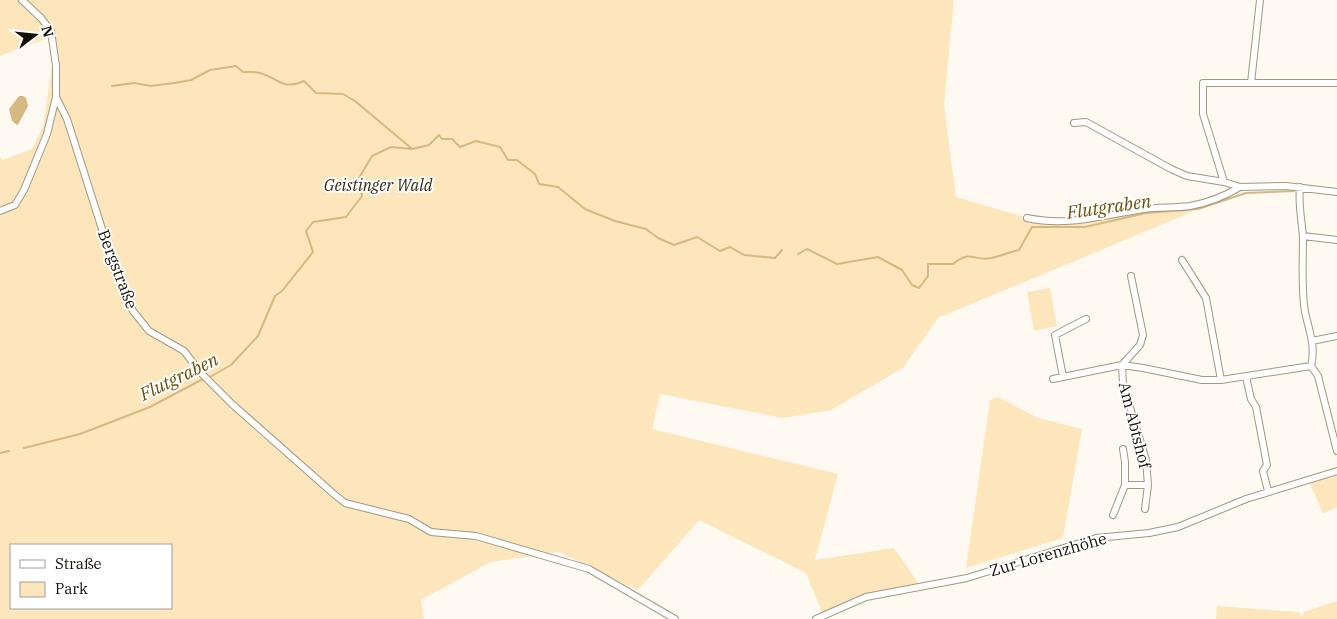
<svg xmlns="http://www.w3.org/2000/svg" width="1337" height="619" viewBox="0 0 1337 619" font-family="'IBM Plex Serif',serif">
	<style>
		.green { fill: #fde6bb; fill-rule: evenodd }
		.water { fill: #d6b981 }
		.lines { fill: none; stroke-linecap: round; stroke-linejoin: round }
		.stream { stroke: #d6b981; stroke-width: 2 }
		.minor-casing { stroke: #a29781; stroke-width: 8 }
		.minor { stroke: #fff; stroke-width: 6 }
		.labels { text-anchor: middle; stroke-width: 4; stroke-linejoin: round; paint-order: stroke }
		.park-label { font-size: 16px; font-style: italic; fill: #34280e; stroke: #fff }
		.street-label { font-size: 16px; fill: #141008; stroke: #fff }
		.water-label { font-size: 18px; font-style: italic; fill: #6c4f08; stroke: #fff }
	</style>
	<rect width="100%" height="100%" fill="#fffaf1"/>
	<!-- green -->
	<path class="green" d="M0 0H954L944 105 956 197 1041 222 1145 209 1190 206 1192 212 938 318 903 368 831 410 783 418 660 394 652 429 838 474 815 560 894 548 921 587 866 597 823 615 806 573 699 520 638 590 559 552 491 562 421 600 424 619H0V156L2 160 32 149 43 127 52 65 48 38 0 56ZM11 545H171V608H11Z
		M1050 288 1057 326 1034 331 1027 292Z
		M998 397 1038 418 1082 429 1063 538 966 568 990 400Z
		M1337 472V507L1323 514 1309 481Z
		M1337 601V619H1216L1217 606 1299 612 1301 616 1304 612Z"/>
	<!-- water -->
	<path class="water" d="M19 96H23L26 98 28 106 19 123 17 125 12 121 9 109Z"/>
	<g class="lines">
		<!-- stream -->
		<path class="stream" d="M112 86 134 83 151 86 174 83 191 80 210 70 236 66 243 72C250 72 257 71 263 74 280 80 284 90 304 81L316 93 343 94 355 101 411 148
			M798 254 807 249 837 264 878 257 902 270 912 285 919 288 928 276V264H953C971 249 975 262 991 258 1001 256 1009 252 1019 250L1032 227H1085L1146 213 1198 209 1246 193 1294 191
			M208 378 231 365 258 336 275 296 282 291 313 252 306 231 313 222 346 217 362 196 359 178 372 156 391 147 412 149 429 145 439 135 442 139H452L460 147 476 141 500 147 508 160H517L535 174 539 184 558 187 585 209 615 221 646 229 658 238 674 245 697 237 720 251 730 247 744 255 775 258 782 250
			M24 448 80 434 150 407 203 379
			M0 453 9 451"/>
		<defs>
			<path id="minor" d="M1251 83 1260 0
				M56 97 67 119 116 273 133 311 149 331 184 351 201 373 232 404 335 495 345 503 409 519 431 532 476 536 589 569 675 619
				M1074 123 1086 122 1171 169 1187 176 1224 182 1240 187 1286 186 1337 192
				M1224 182 1203 114V83H1337
				M1300 187C1298 205 1302 221 1303 238 1303 262 1301 288 1305 312 1309 331 1316 346 1311 366L1318 376 1337 451
				M0 211 15 205 24 190 47 134 56 97V66L51 31 41 18 22 0
				M1027 218C1069 227 1104 215 1144 209 1159 207 1175 208 1190 206 1207 203 1225 196 1240 187
				M1303 236 1337 240
				M1182 260 1206 298 1221 380
				M1312 341 1337 336
				M1063 377 1055 335 1086 319
				M1246 377 1251 399 1256 407 1267 465 1263 471 1268 491
				M1053 379 1122 365 1143 368 1202 380H1221L1311 366
				M1123 449 1125 462V485H1148L1146 460 1123 384 1122 365 1140 345 1143 335 1131 276
				M1145 509 1148 485
				M1113 515 1125 485
				M816 619 866 597 967 578 1096 538 1149 533 1178 527 1246 499 1337 471"/>
		</defs>
		<!-- minor casing -->
		<use href="#minor" class="minor-casing"/>
		<!-- minor -->
		<use href="#minor" class="minor"/>
	</g>
	<g class="labels">
		<!-- park labels -->
		<g class="park-label">
			<text x="378" y="191">Geistinger Wald</text>
		</g>
		<!-- street labels -->
		<g class="street-label">
			<text transform="translate(118 269) rotate(69)" y="6">Bergstraße</text>
			<text transform="translate(1135 425) rotate(76)" y="6">Am Abtshof</text>
			<text transform="translate(1048 554) rotate(-16)" y="6">Zur Lorenzhöhe</text>
		</g>
		<!-- water labels -->
		<g class="water-label">
			<text transform="translate(1109 207) rotate(-8)" y="6">Flutgraben</text>
			<text transform="translate(179 377) rotate(-26)" y="6">Flutgraben</text>
		</g>
	</g>
	<!-- legend -->
	<rect x="10" y="544" width="162" height="65" fill="#ffffff" stroke="#a19f9c"/>
	<rect x="20" y="560" width="25" height="8" fill="#ffffff" stroke="#a19f9c"/>
	<text x="55" y="569" font-size="15" fill="#141008">Straße</text>
	<rect x="20" y="582" width="25" height="15" fill="#fde6bb" stroke="#a19f9c"/>
	<text x="55" y="594" font-size="15" fill="#141008">Park</text>
	<!-- north arrow -->
	<g transform="translate(35 35) rotate(74)" stroke="#ffffff" stroke-width="4" paint-order="stroke">
	<path d="M0-4L9 19L0 12L-9 19Z" fill="#141008"/>
	<text y="-8" font-size="14" font-weight="bold" text-anchor="middle" fill="#141008">N</text>
	</g>
</svg>
